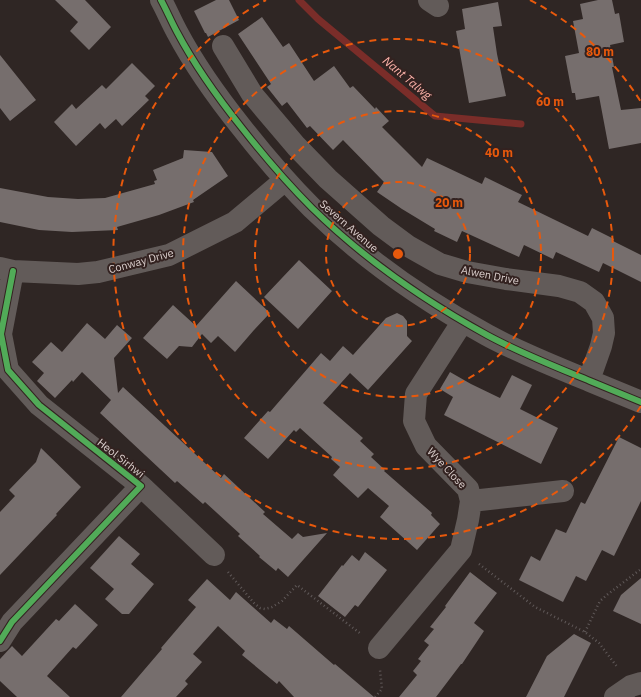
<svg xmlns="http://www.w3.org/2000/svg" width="641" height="697" viewBox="0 0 641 697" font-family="'IBM Plex Sans',sans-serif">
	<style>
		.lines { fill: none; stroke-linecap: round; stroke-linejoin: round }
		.stream { stroke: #7a2d29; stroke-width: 7 }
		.building { fill: #766e6d }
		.path { stroke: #605959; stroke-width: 2.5; stroke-dasharray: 1 3; stroke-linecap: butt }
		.minor { stroke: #625b59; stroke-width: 22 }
		.cycleway-casing { stroke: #332220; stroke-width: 8 }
		.cycleway { stroke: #51ab58; stroke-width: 6 }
		.ring { fill: none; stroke: #e8590c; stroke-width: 2; stroke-dasharray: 7 5 }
		.labels { text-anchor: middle; stroke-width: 4; stroke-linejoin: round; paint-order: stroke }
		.street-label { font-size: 11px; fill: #dbcfcd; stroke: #332220 }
		.water-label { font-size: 12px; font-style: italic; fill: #ffb5ac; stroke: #332220 }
		.centre { fill: #e8590c; stroke: #332220; stroke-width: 2 }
		.ring-label { font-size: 12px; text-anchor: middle; font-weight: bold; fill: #e8590c; stroke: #332220; stroke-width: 4; stroke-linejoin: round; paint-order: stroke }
	</style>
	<rect width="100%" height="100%" fill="#2f2624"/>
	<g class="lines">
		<!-- stream -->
		<path class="stream" d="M299 0 318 19 435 116 521 124"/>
	</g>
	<!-- building -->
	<path class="building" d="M55 0H85L111 27 89 50 70 31 78 22Z
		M216 0H229L239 20 208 37 206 33H205L194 11Z
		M598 0H612L615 14 619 13 624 42 610 45 614 67H612L621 110 641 108V143L609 149 599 96 576 100 575 93H572L565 56 579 53 573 21 583 19 580 4Z
		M498 2 502 26 493 27 497 54 506 96 469 103 456 31 465 29 462 9Z
		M262 17 283 47 289 43 314 81 334 66 350 88 353 86 375 109 376 107 389 121 382 127 422 167 427 158 482 184 485 177 522 195 518 202 588 236 592 228 614 239 613 241 641 255V282L603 263 599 272 556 252 553 259 524 245 519 257 462 231 457 242 434 231 435 229 402 209 377 192 384 182 343 140 333 150 310 126 307 128 287 102 282 106 267 87 271 84 238 34Z
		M0 55 36 100 10 121 0 108Z
		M132 63 155 86 145 96 149 100 122 126 116 119 105 129 100 123 76 146 54 122 72 104 76 109 102 85 106 89Z
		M184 150 212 152 228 176 193 200 194 202 159 215 117 227 118 230 72 232 39 230 0 222V188L48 197 78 199 105 198 155 184 154 181 157 180 153 170 183 158Z
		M299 260 332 291 298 329 264 297Z
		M236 281 270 313 254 330 235 352 218 336 211 343 202 334 192 347 179 346 167 359 143 338 173 305 196 326Z
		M397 313 403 316 407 321V336L412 341 368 390 350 373 323 403 363 438 360 441 374 454 371 457 385 470 384 471 432 513 431 515 440 524 417 550 380 517 389 506 368 488 358 498 333 475 340 467 331 459 332 457 300 428 296 432 294 430 268 459 244 438 268 411 270 412 321 353 330 361 343 346 353 355 386 318Z
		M87 323 105 339 117 325 132 338 114 358 118 393 123 387 221 478 224 474 265 512 263 514 292 539 298 533 303 537 327 533 288 577 278 568 276 571 259 557 260 556 238 536 240 534 205 502 203 504 177 481 175 483 100 413 111 400 82 372 73 382 72 380 55 398 37 381 44 373 32 362 51 342 62 352Z
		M450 372 471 384 500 398 512 375 532 385 520 409 558 428 541 464 444 415 453 397 440 389Z
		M619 437 641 448V501L614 556 602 550 586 581 576 576 563 602 519 580 531 556 540 561 556 529 566 533 581 502 585 504Z
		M41 448 81 487 56 514 57 515 0 575V512L15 496 9 490 36 462Z
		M119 536 140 554 131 564 154 584 129 614H122L105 599 114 589 90 568Z
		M365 552 387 570 358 607 355 605 345 617 318 596 342 565 343 566 352 555 359 561Z
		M470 572 497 593 474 623 484 631 462 664H461L436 697H399L417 675 413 671 421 661 418 659 429 645 424 641 434 629 430 627 446 607 445 606Z
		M641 578V624L613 611 621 595Z
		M207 579 230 600 236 592 271 623 274 619 287 629 289 626 334 665 335 664 374 697H294L279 681 277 684 242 655 245 651 218 626 193 654 202 662 185 681 188 684 176 697H121L162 649 161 648 196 607 188 600Z
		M75 604 98 625 76 649 73 647 47 676 70 697H17L0 681V659L12 646 22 656 56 619 59 621Z
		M574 634 591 643 564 697H526L547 656Z"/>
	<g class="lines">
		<!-- path -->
		<path class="path" d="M479 564 535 607 585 632 599 643 618 668
			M228 572 254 603 260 608 265 609 272 607 282 601 297 585 361 634
			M585 632 600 601 608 594 641 569
			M375 697 382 689 380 670"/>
		<!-- minor -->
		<path class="minor" d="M161 0C167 11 171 21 177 32 195 66 218 98 242 128 264 156 287 183 312 208 363 258 425 301 487 335 520 353 556 367 590 381 607 388 624 395 641 402
			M429 0 438 6
			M223 46 252 94 296 146 328 179 381 226 408 246 440 264 467 272 506 279 559 286 580 292 594 302 603 318 604 333 601 346 589 380
			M0 268 13 271 78 274 98 272 169 255 235 222 285 180
			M141 486 214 555
			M471 501 563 491
			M0 641 12 622 141 486 39 405 8 370 1 334 13 271
			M379 648 461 550 468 520 471 501 468 489 426 446 414 421 416 394 463 321
			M615 697 631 686 641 683"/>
		<defs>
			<path id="cycleway" d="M161 0C167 11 171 21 177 32 195 66 218 98 242 128 264 156 287 183 312 208 363 258 425 301 487 335 520 353 556 367 590 381 607 388 624 395 641 402
				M0 641 12 622 141 486 39 405 8 370 1 334 13 271"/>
		</defs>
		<!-- cycleway casing -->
		<use href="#cycleway" class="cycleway-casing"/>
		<!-- cycleway -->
		<use href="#cycleway" class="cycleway"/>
	</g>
	<!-- distance rings -->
	<g class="ring">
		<circle cx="398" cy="254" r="72"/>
		<circle cx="398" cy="254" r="143"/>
		<circle cx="398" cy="254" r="215"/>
		<path d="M641 406A286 286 0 1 1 266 0M530 0A286 286 0 0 1 641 102"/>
	</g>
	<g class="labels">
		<!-- street labels -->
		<g class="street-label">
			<text transform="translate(349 226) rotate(41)" y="4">Severn Avenue</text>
			<text transform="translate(141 261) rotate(-15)" y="4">Conway Drive</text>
			<text transform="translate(490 275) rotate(11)" y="4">Alwen Drive</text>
			<text transform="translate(121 458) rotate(38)" y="4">Heol Sirhwi</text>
			<text transform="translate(447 468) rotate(47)" y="4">Wye Close</text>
		</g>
		<!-- water labels -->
		<g class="water-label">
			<text transform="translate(407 78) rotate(40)" y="4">Nant Talwg</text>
		</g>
	</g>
	<circle cx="398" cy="254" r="6" class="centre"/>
	<g class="ring-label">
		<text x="600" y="56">80 m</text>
		<text x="550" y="106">60 m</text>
		<text x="499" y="157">40 m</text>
		<text x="449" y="207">20 m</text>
	</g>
</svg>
